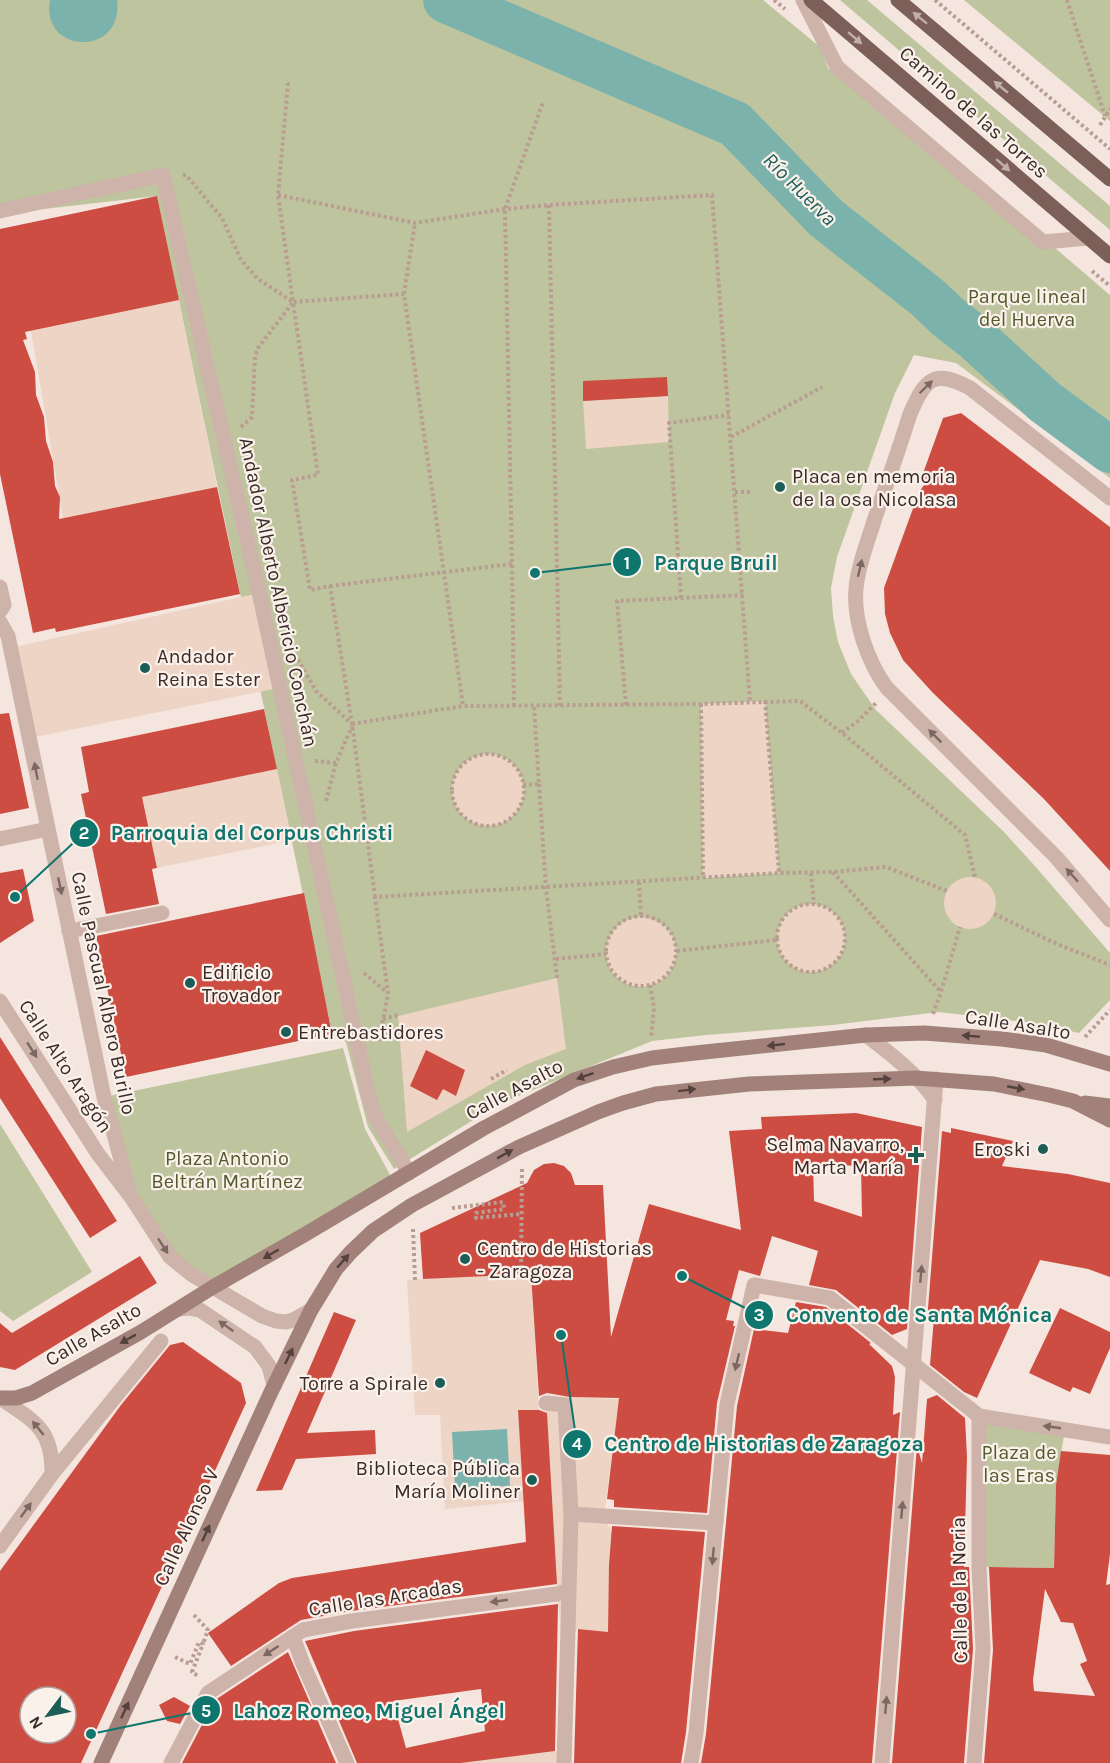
<svg xmlns="http://www.w3.org/2000/svg" width="1110" height="1763" viewBox="0 0 1110 1763" font-family="Karla,sans-serif">
	<style>
		.green { fill: #bec49d }
		.plaza { fill: #edd4c4 }
		.water { fill: #7bb3ac }
		.lines { fill: none; stroke-linecap: round; stroke-linejoin: round }
		.river { stroke: #7bb3ac; stroke-width: 46 }
		.building { fill: #cd4d43; fill-rule: evenodd }
		.path { stroke: #b99d93; stroke-width: 4; stroke-dasharray: 3 3; stroke-linecap: butt }
		.service { stroke: #cdb3a9; stroke-width: 15 }
		.pedestrian { stroke: #cdb3a9; stroke-width: 15 }
		.minor { stroke: #cdb3a9; stroke-width: 15 }
		.secondary { stroke: #a1817a; stroke-width: 15 }
		.primary { stroke: #7d5f59; stroke-width: 15 }
		.oneway { fill: #c2afa9 }
		.oneway2 { fill: #7c6863 }
		.oneway3 { fill: #54403d }
		.poi-dot { fill: #1c5e57; stroke: #fbf1eb; stroke-width: 2 }
		.labels { text-anchor: middle; stroke-width: 4.5; stroke-linejoin: round; paint-order: stroke }
		.street-label { font-size: 20px; fill: #3a2b29; stroke: #fbf1eb }
		.park-label { font-size: 20px; fill: #515a2b; stroke: #fbf1eb }
		.poi-label { font-size: 20px; fill: #3a2b29; stroke: #fbf1eb; text-anchor: start }
		.water-label { font-size: 21px; font-style: italic; fill: #1c5e57; stroke: #fbf1eb }
		.leader { fill: none; stroke: #0f766e; stroke-width: 2 }
		.callout-dot { fill: #0f766e; stroke: #fbf1eb; stroke-width: 2 }
		.mark-label { font-size: 18px; text-anchor: middle; font-weight: bold; fill: #fff }
		.callout-label { font-size: 21px; text-anchor: middle; font-weight: bold; fill: #0f766e; stroke: #fbf1eb; stroke-width: 4.5; stroke-linejoin: round; paint-order: stroke }
	</style>
	<rect width="100%" height="100%" fill="#f4e6de"/>
	<!-- green -->
	<path class="green" d="M0 0H763L820 47 828 68 1039 245 1055 248 1110 295V478L956 363 914 355 895 393 837 557 831 588 833 616 838 642 851 674 876 710 1004 832 1034 865 1110 953V1000L1079 1033 1034 1023 938 1012 833 1025 706 1035 652 1041 499 1104 394 1169 368 1127 346 1042 332 1033 157 196 0 214Z
		M840 0H867L1110 206V230Z
		M964 0H1110V121Z
		M343 1048 365 1129 394 1182 213 1287 182 1268 131 1197 104 1097Z
		M0 1124 92 1272 13 1321 0 1311Z
		M979 1416 1065 1429 1056 1485 1054 1568 979 1567Z"/>
	<!-- plaza -->
	<path class="plaza" d="M179 300 217 487 63 518 31 331Z
		M668 396 669 442 586 449 583 401Z
		M259 593 279 688 30 738 10 648Z
		M765 701 779 873 703 878 701 704Z
		M452 790a36 36 0 1 1 72 0a36 36 0 1 1-72 0Z
		M277 769 292 840 157 868 144 807 137 793Z
		M944 903a26 26 0 1 1 52 0a26 26 0 1 1-52 0Z
		M777 938a34 34 0 1 1 68 0a34 34 0 1 1-68 0Z
		M606 952a35 35 0 1 1 70 0a35 35 0 1 1-70 0Z
		M557 978 566 1049 525 1065 407 1132 398 1016Z
		M531 1273 539 1410 518 1411 524 1501 445 1509 440 1415H415L407 1280Z
		M545 1396 619 1399 604 1516 612 1533 608 1632 561 1628 557 1594Z
		M559 1751 558 1763H461L488 1759Z"/>
	<!-- water -->
	<path class="water" d="M50 0H117C124 58 40 54 50 0Z
		M507 1429 510 1486 455 1488 452 1432Z"/>
	<g class="lines">
		<!-- river -->
		<path class="river" d="M446 0 735 124 826 218 928 298 948 317 975 338 1045 402 1110 450"/>
	</g>
	<!-- building -->
	<path class="building" d="M157 196 179 300 25 332 27 339 23 340 35 372 36 395 44 417 46 441 53 462 55 486 60 497 59 519 217 487 240 594 56 632 55 628 33 633 0 474V229Z
		M667 377 668 396 583 401V381Z
		M961 413 1110 527V871L1044 799 933 693 903 660 890 633 885 614 884 588 919 492 927 481 922 476 943 418Z
		M264 709 277 769 142 797 157 868 152 869 159 904 106 914 81 794 89 792 81 747Z
		M9 713 29 808 0 814V714Z
		M23 869 34 921 0 943V873Z
		M304 893 332 1034 126 1077 96 936Z
		M0 1037 117 1221 90 1238 0 1098Z
		M426 1050 465 1070 456 1096 443 1089 437 1100 410 1086Z
		M856 1113 922 1127 907 1329 892 1335 836 1290 809 1285 818 1251 772 1236 760 1276 739 1270 726 1320 734 1321 733 1326H735L717 1403 707 1513 614 1507V1500L607 1499 619 1398 570 1397 547 1393 539 1396 531 1274 423 1279 420 1233 527 1183 534 1170 544 1164 554 1163 564 1166 571 1173 575 1185H603L611 1337 649 1204 741 1230 729 1131 762 1129 761 1117ZM813 1164 861 1166 862 1217 814 1201Z
		M951 1128 1013 1141 1002 1166 1068 1174 1110 1183V1277L1088 1269 1040 1260 977 1398 964 1392 930 1365 934 1318 927 1321 942 1131 951 1133Z
		M140 1256 157 1283 15 1370 0 1367V1323L12 1333Z
		M796 1302 826 1307 871 1343 869 1344 892 1366 895 1377 893 1415 900 1412 872 1763H701L706 1734 737 1406 754 1329 788 1333Z
		M1060 1308 1110 1332V1348L1090 1394 1073 1387 1070 1392 1029 1373Z
		M334 1312 356 1320 307 1433 375 1430 376 1454 296 1459 282 1490 256 1491Z
		M183 1342 241 1383 246 1403 81 1763H0V1571L121 1405 170 1345ZM30 1697H66V1733H30Z
		M937 1395 965 1418 967 1457 964 1567H969L973 1649 964 1763H892L917 1446 922 1463 927 1399Z
		M518 1410H539L547 1413 557 1584 351 1611 301 1620 231 1666 208 1633 279 1583 292 1578 526 1542Z
		M1061 1451 1110 1455V1554L1106 1585 1110 1584V1763H984L993 1650 989 1567 1054 1568 1056 1485ZM1045 1589 1061 1622 1073 1623 1087 1661 1080 1664 1095 1696 1034 1691 1033 1680Z
		M612 1526 705 1532 686 1732 681 1763H574L578 1629 608 1632 609 1565Z
		M558 1604 555 1751 461 1763H357L305 1641 354 1631ZM481 1689 485 1731 406 1748 393 1701Z
		M288 1652 336 1763H182L215 1700Z
		M174 1697 190 1706 180 1724 167 1721 159 1705Z"/>
	<g class="lines">
		<!-- path -->
		<path class="path" d="M774 0 785 9
			M935 0 1110 149
			M1067 0 1105 116
			M1100 125 1110 109
			M183 175H186L222 218 241 260 258 279 293 302
			M278 195 415 223 505 209 549 205 712 195 750 702
			M549 205 560 706
			M1092 271 1110 286
			M404 294 415 223
			M241 427 252 417 255 356 258 348 293 302 278 195 288 84 286 81
			M731 437 822 387
			M735 492H752
			M330 586 512 564
			M681 598 669 423 729 415
			M295 654 316 691 352 724
			M765 701 779 873
			M701 704 703 878
			M626 705 617 601 743 595
			M514 706 512 564 505 209 543 102
			M352 724 463 706 701 704 800 701 842 733 965 835 975 877
			M842 733 858 721 876 703
			M452 790a36 36 0 1 1 72 0a36 36 0 1 1-72 0Z
			M315 761 336 763
			M539 784 546 888 557 978
			M523 785 539 784 534 706
			M326 801 336 763 352 726
			M833 872 941 992
			M811 873 814 904
			M639 882 641 916
			M375 897 352 724 330 586 310 590 292 480 318 475 293 302 404 294 463 706
			M777 938a34 34 0 1 1 68 0a34 34 0 1 1-68 0Z
			M994 914 1057 944 1110 965
			M606 951a35 35 0 1 1 70 0a35 35 0 1 1-70 0Z
			M677 951 776 940
			M556 959 606 954
			M364 973 388 993
			M650 985 654 1008 651 1038
			M933 1014 941 992 960 927
			M383 1019 398 1015
			M1085 1037 1110 1010
			M379 1041 388 994 375 897 779 873 833 872 886 867 947 891
			M491 1079 507 1070
			M452 1208 503 1202 504 1209 476 1213V1218L521 1214
			M413 1229 415 1280
			M521 1274 522 1167
			M194 1615 208 1630 203 1644
			M175 1657 190 1664 199 1642 203 1644 192 1672 198 1676"/>
		<!-- service -->
		<path class="service" d="M803 0 837 67 1043 242 1088 238
			M69 931 162 913"/>
		<!-- pedestrian -->
		<path class="pedestrian" d="M0 211 163 175 257 583 368 1092 375 1116 409 1173
			M546 1403 565 1405 571 1514 568 1629
			M52 1474 161 1341
			M571 1514 716 1523
			M293 1637 303 1664 347 1763
			M171 1763 208 1693 303 1630 352 1621 557 1594 569 1590
			M974 1763 983 1649 979 1567V1416"/>
		<!-- minor -->
		<path class="minor" d="M1110 498 970 388C933 368 925 380 910 414 899 449 887 483 875 518 868 541 858 565 856 589 853 620 868 663 887 688L1056 857 1110 920
			M0 587 4 605 0 611
			M0 622 8 636 104 1097 131 1197
			M0 839 48 829
			M0 1001 98 1154 131 1197 170 1257 191 1274 262 1316 276 1321 286 1322 293 1320 311 1310
			M866 1035C891 1054 917 1074 935 1100
			M179 1309 189 1308 200 1310 255 1347 269 1366 274 1386
			M0 1546 52 1474C53 1429 34 1421 0 1398
			M564 1763 568 1629
			M691 1763 696 1733 727 1404 754 1285 830 1298 979 1416 1110 1437
			M882 1763 936 1079"/>
		<!-- secondary -->
		<path class="secondary" d="M1085 1103 1110 1106
			M0 1398H16L32 1393 141 1332 213 1287 304 1235 484 1128 574 1080 613 1067 652 1058 686 1054 866 1035 924 1033 1002 1039 1046 1045 1110 1064
			M101 1763 271 1392 311 1310 336 1269 351 1252 373 1231 412 1205 519 1147 598 1112 623 1103 656 1094 749 1084 916 1078 994 1084 1049 1095 1073 1101 1110 1120"/>
		<!-- primary -->
		<path class="primary" d="M811 0 1110 256
			M898 0 1110 179"/>
	</g>
	<!-- one-way arrows -->
	<defs><path id="oneway-solid" d="M-6-.8H1V-3.2L6.5 0L1 3.2V.8H-6Z" transform="scale(1.5)"/></defs>
	<g class="oneway">
		<use href="#oneway-solid" transform="translate(920 18) rotate(-141)"/>
		<use href="#oneway-solid" transform="translate(855 38) rotate(41)"/>
		<use href="#oneway-solid" transform="translate(1001 87) rotate(-140)"/>
		<use href="#oneway-solid" transform="translate(1003 165) rotate(41)"/>
	</g>
	<g class="oneway2">
		<use href="#oneway-solid" transform="translate(926 387) rotate(-44)"/>
		<use href="#oneway-solid" transform="translate(860 568) rotate(-77)"/>
		<use href="#oneway-solid" transform="translate(935 736) rotate(-135)"/>
		<use href="#oneway-solid" transform="translate(36 771) rotate(-101)"/>
		<use href="#oneway-solid" transform="translate(1072 875) rotate(-132)"/>
		<use href="#oneway-solid" transform="translate(60 886) rotate(78)"/>
		<use href="#oneway-solid" transform="translate(32 1050) rotate(57)"/>
		<use href="#oneway-solid" transform="translate(163 1246) rotate(57)"/>
		<use href="#oneway-solid" transform="translate(921 1274) rotate(-85)"/>
		<use href="#oneway-solid" transform="translate(226 1326) rotate(-145)"/>
		<use href="#oneway-solid" transform="translate(737 1362) rotate(103)"/>
		<use href="#oneway-solid" transform="translate(1052 1427) rotate(-172)"/>
		<use href="#oneway-solid" transform="translate(38 1428) rotate(-129)"/>
		<use href="#oneway-solid" transform="translate(26 1510) rotate(-54)"/>
		<use href="#oneway-solid" transform="translate(902 1510) rotate(-85)"/>
		<use href="#oneway-solid" transform="translate(713 1556) rotate(95)"/>
		<use href="#oneway-solid" transform="translate(499 1601) rotate(172)"/>
		<use href="#oneway-solid" transform="translate(271 1651) rotate(147)"/>
		<use href="#oneway-solid" transform="translate(886 1705) rotate(-85)"/>
	</g>
	<g class="oneway3">
		<use href="#oneway-solid" transform="translate(971 1036) rotate(-175)"/>
		<use href="#oneway-solid" transform="translate(776 1045) rotate(174)"/>
		<use href="#oneway-solid" transform="translate(585 1076) rotate(161)"/>
		<use href="#oneway-solid" transform="translate(882 1079) rotate(-2)"/>
		<use href="#oneway-solid" transform="translate(1016 1088) rotate(11)"/>
		<use href="#oneway-solid" transform="translate(687 1090) rotate(-7)"/>
		<use href="#oneway-solid" transform="translate(505 1154) rotate(-29)"/>
		<use href="#oneway-solid" transform="translate(271 1254) rotate(150)"/>
		<use href="#oneway-solid" transform="translate(343 1261) rotate(-49)"/>
		<use href="#oneway-solid" transform="translate(128 1339) rotate(151)"/>
		<use href="#oneway-solid" transform="translate(289 1356) rotate(-64)"/>
		<use href="#oneway-solid" transform="translate(206 1533) rotate(-65)"/>
		<use href="#oneway-solid" transform="translate(125 1710) rotate(-65)"/>
	</g>
	<!-- markers -->
	<g class="poi-dot">
		<circle cx="780" cy="487" r="6"/>
		<circle cx="145" cy="668" r="6"/>
		<circle cx="190" cy="983" r="6"/>
		<circle cx="286" cy="1032" r="6"/>
		<circle cx="1043" cy="1149" r="6"/>
		<path d="M913 1146h6v6h6v6h-6v6h-6v-6h-6v-6h6z"/>
		<circle cx="465" cy="1259" r="6"/>
		<circle cx="440" cy="1383" r="6"/>
		<circle cx="532" cy="1480" r="6"/>
	</g>
	<g class="labels">
		<!-- street labels -->
		<g class="street-label">
			<text transform="translate(974 112) rotate(41)" y="7">Camino de las Torres</text>
			<text transform="translate(279 592) rotate(78)" y="7">Andador Alberto Albericio Conchán</text>
			<text transform="translate(104 993) rotate(78)" y="7">Calle Pascual Albero Burillo</text>
			<text transform="translate(1018 1024) rotate(9)" y="7">Calle Asalto</text>
			<text transform="translate(66 1066) rotate(57)" y="7">Calle Alto Aragón</text>
			<text transform="translate(514 1089) rotate(-28)" y="7">Calle Asalto</text>
			<text transform="translate(93 1334) rotate(-30)" y="7">Calle Asalto</text>
			<text transform="translate(186 1527) rotate(-65)" y="7">Calle Alonso V</text>
			<text transform="translate(959 1590) rotate(-91)" y="7">Calle de la Noria</text>
			<text transform="translate(385 1597) rotate(-9)" y="7">Calle las Arcadas</text>
		</g>
		<!-- park labels -->
		<g class="park-label">
			<text x="1027" y="303">Parque lineal<tspan x="1027" dy="23">del Huerva</tspan></text>
			<text x="227" y="1165">Plaza Antonio<tspan x="227" dy="23">Beltrán Martínez</tspan></text>
			<text x="1019" y="1459">Plaza de<tspan x="1019" dy="23">las Eras</tspan></text>
		</g>
		<!-- poi labels -->
		<g class="poi-label">
			<text x="792" y="483">Placa en memoria<tspan x="792" dy="23">de la osa Nicolasa</tspan></text>
			<text x="157" y="663">Andador<tspan x="157" dy="23">Reina Ester</tspan></text>
			<text x="202" y="979">Edificio<tspan x="202" dy="23">Trovador</tspan></text>
			<text x="298" y="1039">Entrebastidores</text>
			<text x="904" y="1151" text-anchor="end">Selma Navarro,<tspan x="904" dy="23">Marta María</tspan></text>
			<text x="1031" y="1156" text-anchor="end">Eroski</text>
			<text x="477" y="1255">Centro de Historias<tspan x="477" dy="23">- Zaragoza</tspan></text>
			<text x="428" y="1390" text-anchor="end">Torre a Spirale</text>
			<text x="520" y="1475" text-anchor="end">Biblioteca Pública<tspan x="520" dy="23">María Moliner</tspan></text>
		</g>
		<!-- water labels -->
		<g class="water-label">
			<text transform="translate(800 189) rotate(45)" y="7">Río Huerva</text>
		</g>
	</g>
	<!-- callouts -->
	<path class="leader" d="M535 573L627 562M15 897L84 833M682 1276L759 1315M561 1335L577 1444M91 1734L206 1710"/>
	<g class="callout-dot">
		<circle cx="535" cy="573" r="6"/>
		<circle cx="15" cy="897" r="6"/>
		<circle cx="682" cy="1276" r="6"/>
		<circle cx="561" cy="1335" r="6"/>
		<circle cx="91" cy="1734" r="6"/>
		<circle cx="627" cy="562" r="15"/>
		<circle cx="84" cy="833" r="15"/>
		<circle cx="759" cy="1315" r="15"/>
		<circle cx="577" cy="1444" r="15"/>
		<circle cx="206" cy="1710" r="15"/>
	</g>
	<g class="mark-label">
		<text x="627" y="569">1</text>
		<text x="84" y="839">2</text>
		<text x="759" y="1321">3</text>
		<text x="577" y="1450">4</text>
		<text x="206" y="1717">5</text>
	</g>
	<g class="callout-label">
		<text x="716" y="570">Parque Bruil</text>
		<text x="252" y="840">Parroquia del Corpus Christi</text>
		<text x="919" y="1322">Convento de Santa Mónica</text>
		<text x="764" y="1451">Centro de Historias de Zaragoza</text>
		<text x="369" y="1718">Lahoz Romeo, Miguel Ángel</text>
	</g>
	<!-- north arrow -->
	<g transform="translate(48 1715) rotate(238)"><circle r="28" fill="#fbf1eb" stroke="#aea29d" stroke-width="1.5"/>
	<path d="M0-4.5L10 22L0 15L-10 22Z" fill="#1c5e57"/>
	<text y="-9" font-size="16" font-weight="bold" text-anchor="middle" fill="#3a2b29">N</text>
	</g>
</svg>
